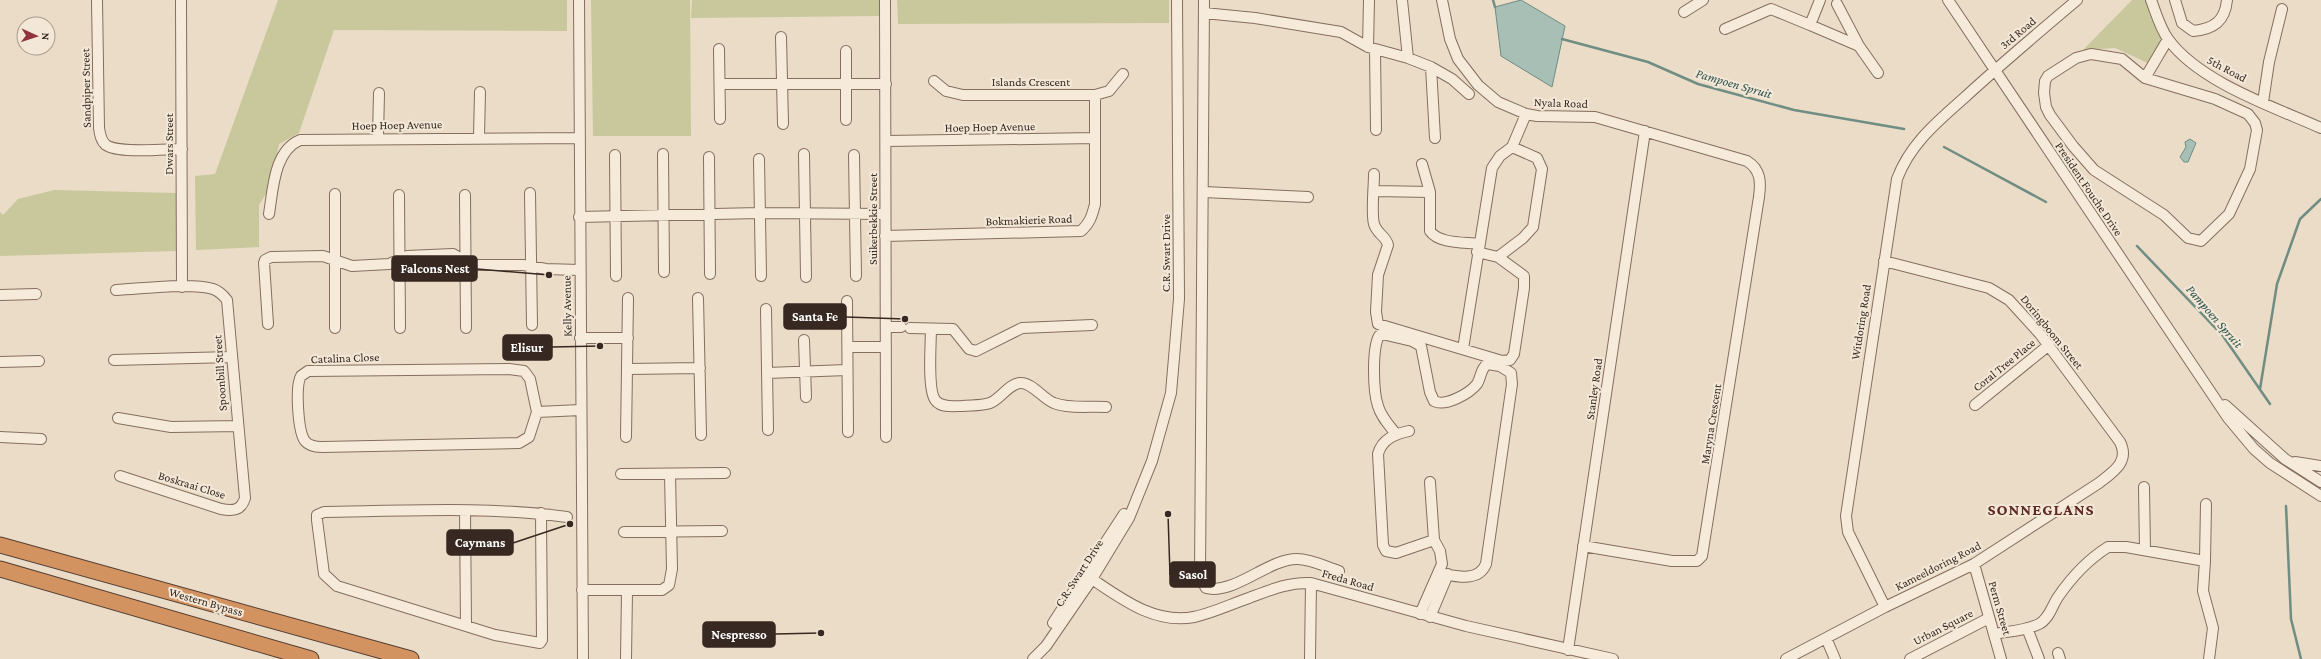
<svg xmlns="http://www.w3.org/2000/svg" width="2321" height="659" viewBox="0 0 2321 659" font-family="'Crimson Pro',serif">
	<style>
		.green { fill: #c8c89c }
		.water { fill: #a8bfb6; stroke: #6f8d82 }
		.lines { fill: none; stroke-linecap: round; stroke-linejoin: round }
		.stream { stroke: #6f8d82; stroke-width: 2.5 }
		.minor-casing { stroke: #856e5e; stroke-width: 12 }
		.highway-casing { stroke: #543e32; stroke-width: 17 }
		.minor { stroke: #f6ebda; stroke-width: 10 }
		.highway { stroke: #d39360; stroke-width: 15 }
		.labels { text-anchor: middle; stroke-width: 4; stroke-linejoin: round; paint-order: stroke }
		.street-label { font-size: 12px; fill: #372921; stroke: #f3e8d7 }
		.water-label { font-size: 13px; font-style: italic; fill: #31554f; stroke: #f3e8d7 }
		.district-label { font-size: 16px; font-weight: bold; letter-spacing: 1px; fill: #602923; stroke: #f3e8d7 }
		.leader { fill: none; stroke: #372921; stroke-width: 1.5 }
		.callout-dot { fill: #372921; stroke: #f3e8d7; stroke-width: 1.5 }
		.callout { fill: #372921; stroke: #372921; stroke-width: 1.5 }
		.callout-label { font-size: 13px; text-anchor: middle; font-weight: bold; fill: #fff }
	</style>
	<rect width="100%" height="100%" fill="#ebdcc8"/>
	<!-- green -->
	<path class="green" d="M278 0H567V31L334 30 299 133 279 144 270 187 259 205V247L196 250 195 176 215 174Z
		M591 0H690L691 136H593Z
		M692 0H881L880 16 691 18Z
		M897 0H1169V23L898 24Z
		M2132 0H2146L2164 43 2150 64 2115 48 2083 50Z
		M54 190 176 193 177 251 0 256V212L3 215 18 199Z"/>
	<!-- water -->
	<path class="water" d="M1521 0 1565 26 1552 87 1501 56 1495 7Z
		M2190 139 2196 143 2188 162H2184L2180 157 2186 147 2185 142Z"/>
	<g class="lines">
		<!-- stream -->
		<path class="stream" d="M1493 0 1495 7
			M1562 39 1648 62 1698 84 1794 110 1904 129
			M1944 147 2046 202
			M2137 246 2223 336 2270 404
			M2260 389 2277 284 2300 219 2321 199
			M2286 506 2291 619 2301 659"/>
		<defs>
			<path id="minor" d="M97 0 99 128C100 135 101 141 106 145 119 154 166 149 182 149
				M181 0 182 287
				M579 0 583 659
				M885 0 886 437
				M1204 0 1200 578 1206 588C1234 595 1268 559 1297 559 1311 559 1326 567 1339 571
				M1402 0 1408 58
				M1442 0 1450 39 1458 59 1478 85 1498 102 1526 114 1537 116 1595 117 1747 161C1761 170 1761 182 1759 197L1702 556 1697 561H1672L1583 546
				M1948 0 2228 418 2254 449 2270 463 2321 496
				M2151 0C2156 13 2160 28 2168 39 2199 82 2274 107 2321 128
				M2175 0 2182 23 2193 31C2214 29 2225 21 2227 0
				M1837 4 1859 46
				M1684 12 1703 0
				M1204 13 1255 18 1341 32 1368 47 1408 58 1431 67 1452 79 1469 94
				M1810 25 1859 46 1878 73
				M1725 29 1771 9 1810 25 1820 0
				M781 37 783 124
				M1368 47 1369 0
				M719 49 720 119
				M1375 49 1376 130
				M2091 54 2122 59 2145 78 2215 99 2248 114 2255 123 2257 130 2250 169 2229 214 2201 241 2188 238 2164 215 2094 170 2073 146 2050 115 2046 107 2044 93 2045 81 2048 76 2076 58Z
				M1431 67 1435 138
				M2145 78 2168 39
				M934 81 946 91 963 95H1095L1109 91 1123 74
				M721 84H886
				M2263 102 2269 62 2282 9
				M846 120V51
				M378 137 379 93
				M479 137 480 92
				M886 141 1095 138
				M663 154 664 272
				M804 154 806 277
				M615 155 616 276
				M854 155 856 276
				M709 157 710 274
				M759 159 761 276
				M1422 164 1430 192V231C1439 244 1464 242 1479 244
				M1374 174C1374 188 1371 212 1374 224 1377 234 1386 236 1388 245L1378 275 1376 312 1378 324 1502 361 1510 360 1514 354 1524 288V276L1498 257 1477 252
				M1375 191 1430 192
				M1204 192 1308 197
				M530 193 532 325
				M399 195 400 328
				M465 195 466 328
				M269 214C273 189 274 151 300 140L578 138
				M579 217 759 213 885 214
				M885 236 1081 231C1090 223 1092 216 1095 204V95
				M1498 257 1523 238 1533 227 1542 169 1537 158 1512 147
				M116 290C142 289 189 282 213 289 219 291 223 295 227 300L245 498C241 511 233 511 221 509L120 476
				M0 295 36 294
				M698 298 701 435
				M847 301 848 432
				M766 309 768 430
				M268 324 264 263 265 260 271 257 323 256 352 266 389 264 407 256 453 254 470 264 477 265H523L546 269 579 270
				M886 327H901
				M335 328V194
				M910 328 953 329 969 349 976 351 1022 328 1092 325
				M931 329C931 343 927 392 936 401 942 408 954 406 962 406 971 405 981 406 990 403 1001 399 1008 384 1020 383 1032 382 1043 399 1054 403 1069 409 1090 406 1106 407
				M580 338H628
				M804 340 806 397
				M848 347H886
				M1463 349 1492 168 1500 156 1512 147 1526 114
				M114 360 232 357
				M0 362 39 361
				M509 369 524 371 530 379 537 412 529 437 519 443 322 447C316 447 309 446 305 441 298 432 295 386 301 376L308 371Z
				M628 369 700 368
				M767 373 847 370
				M1975 405 2049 345
				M2225 405 2285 459 2321 482
				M537 412 581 410
				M118 418 171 427 238 426
				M1409 431C1395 434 1382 439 1378 454L1383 545 1386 551 1396 553 1434 540
				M1396 434C1389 425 1381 417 1378 406 1373 392 1372 348 1379 336L1382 334 1412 341 1421 346 1430 392 1434 401C1445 407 1469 394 1477 384 1481 378 1480 370 1487 364L1500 366 1511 373 1512 384 1486 564C1478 583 1455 576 1439 573
				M0 437 41 439
				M626 437 628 298
				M2295 462 2321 466
				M621 474 725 473
				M2144 487 2145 550
				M465 511 466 626
				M541 513 542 640 540 643 495 635 337 586 324 574 317 520V515L324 512C405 511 487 506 567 517
				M624 532 722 531
				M2205 561 2203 591 2213 628 2209 659
				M1974 564 2001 659
				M1086 575C1118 596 1153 625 1194 617 1213 613 1231 604 1249 598 1270 590 1288 582 1311 583L1466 626 1613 659
				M582 590H662L669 585 672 569 670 474
				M1885 607 1848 532 1846 516 1897 179C1910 144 1937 122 1964 98 2001 64 2039 32 2077 0
				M1420 614 1442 564 1440 551 1434 540 1430 482
				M1430 617 1448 574
				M1053 623 1124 514
				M2027 628 2039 659
				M1994 634C2009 631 2025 631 2039 624 2049 619 2052 606 2058 597 2071 578 2089 559 2108 547H2126L2205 561 2206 504
				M1826 638 1835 659
				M1568 650 1645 131
				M2058 653 2060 659
				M626 659 627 591
				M1033 659 1046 646 1092 579 1129 518 1152 461 1171 393 1179 299 1177 0
				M1310 659 1311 583
				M1786 659 1885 607 1974 564 2099 483C2113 472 2130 462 2120 442L2040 334 2009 300 1989 288 1884 261
				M1910 659 1989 618"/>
			<path id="highway" d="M0 545 411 659
				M0 569 311 659"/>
		</defs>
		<!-- minor casing -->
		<use href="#minor" class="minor-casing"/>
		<!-- highway casing -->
		<use href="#highway" class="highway-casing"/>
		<!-- minor -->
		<use href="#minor" class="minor"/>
		<!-- highway -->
		<use href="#highway" class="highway"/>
	</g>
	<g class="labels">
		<!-- street labels -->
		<g class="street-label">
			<text transform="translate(2018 33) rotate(-40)" y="4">3rd Road</text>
			<text transform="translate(2227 69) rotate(28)" y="4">5th Road</text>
			<text x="1031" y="86">Islands Crescent</text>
			<text transform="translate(86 88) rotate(-91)" y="4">Sandpiper Street</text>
			<text transform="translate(1561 103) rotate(2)" y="4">Nyala Road</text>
			<text transform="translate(397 125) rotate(-1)" y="4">Hoep Hoep Avenue</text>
			<text transform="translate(990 127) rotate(-1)" y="4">Hoep Hoep Avenue</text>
			<text transform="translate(169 144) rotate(-90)" y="4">Dwars Street</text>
			<text transform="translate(2089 189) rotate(56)" y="4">President Fouche Drive</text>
			<text transform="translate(873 219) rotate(-90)" y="4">Suikerbekkie Street</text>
			<text transform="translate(1029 220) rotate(-2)" y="4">Bokmakierie Road</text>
			<text transform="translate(1166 253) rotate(-90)" y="4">C.R. Swart Drive</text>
			<text transform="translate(567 306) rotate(-91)" y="4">Kelly Avenue</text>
			<text transform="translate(1861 322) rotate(-81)" y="4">Witdoring Road</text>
			<text transform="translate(2052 332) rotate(51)" y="4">Doringboom Street</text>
			<text transform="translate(345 358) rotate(-2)" y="4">Catalina Close</text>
			<text transform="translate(2004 365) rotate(-39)" y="4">Coral Tree Place</text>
			<text transform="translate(220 373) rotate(-94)" y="4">Spoonbill Street</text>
			<text transform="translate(1594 389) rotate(-82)" y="4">Stanley Road</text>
			<text transform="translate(1711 424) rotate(-81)" y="4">Maryna Crescent</text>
			<text transform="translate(192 485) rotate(17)" y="4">Boskraai Close</text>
			<text transform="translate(1938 566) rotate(-27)" y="4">Kameeldoring Road</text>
			<text transform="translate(1079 573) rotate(-57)" y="4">C.R. Swart Drive</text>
			<text transform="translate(1348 580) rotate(16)" y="4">Freda Road</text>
			<text transform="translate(206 602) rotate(16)" y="4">Western Bypass</text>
			<text transform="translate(2000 608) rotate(74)" y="4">Perm Street</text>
			<text transform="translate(1943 627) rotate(-27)" y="4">Urban Square</text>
		</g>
		<!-- water labels -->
		<g class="water-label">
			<text transform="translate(1734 83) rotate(16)" y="5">Pampoen Spruit</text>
			<text transform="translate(2215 316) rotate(49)" y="5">Pampoen Spruit</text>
		</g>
		<!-- district labels -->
		<g class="district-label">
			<text x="2041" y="515">SONNEGLANS</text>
		</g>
	</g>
	<!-- callouts -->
	<path class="leader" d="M549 275L477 269M905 319L846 317M600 346L552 347M570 524L513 543M1168 514L1170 575M821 633L775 634"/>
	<g class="callout-dot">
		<circle cx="549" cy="275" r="4"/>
		<circle cx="905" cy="319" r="4"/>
		<circle cx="600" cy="346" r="4"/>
		<circle cx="570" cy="524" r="4"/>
		<circle cx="1168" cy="514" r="4"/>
		<circle cx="821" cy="633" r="4"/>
	</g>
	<g class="callout">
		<rect x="392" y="256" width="85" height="25" rx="4"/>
		<rect x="784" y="304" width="62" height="25" rx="4"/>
		<rect x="503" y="335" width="49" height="25" rx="4"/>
		<rect x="447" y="530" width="66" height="25" rx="4"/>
		<rect x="1170" y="562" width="45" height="25" rx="4"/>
		<rect x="703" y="622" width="72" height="25" rx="4"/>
	</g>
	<g class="callout-label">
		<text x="435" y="273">Falcons Nest</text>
		<text x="815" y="321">Santa Fe</text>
		<text x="527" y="352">Elisur</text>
		<text x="480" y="547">Caymans</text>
		<text x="1193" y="579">Sasol</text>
		<text x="739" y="639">Nespresso</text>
	</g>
	<!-- north arrow -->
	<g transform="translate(36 36) rotate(93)"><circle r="19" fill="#f3e8d7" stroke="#a89c8e"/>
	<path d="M0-3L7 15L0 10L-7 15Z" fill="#90333e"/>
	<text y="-6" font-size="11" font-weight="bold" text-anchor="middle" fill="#372921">N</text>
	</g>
</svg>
